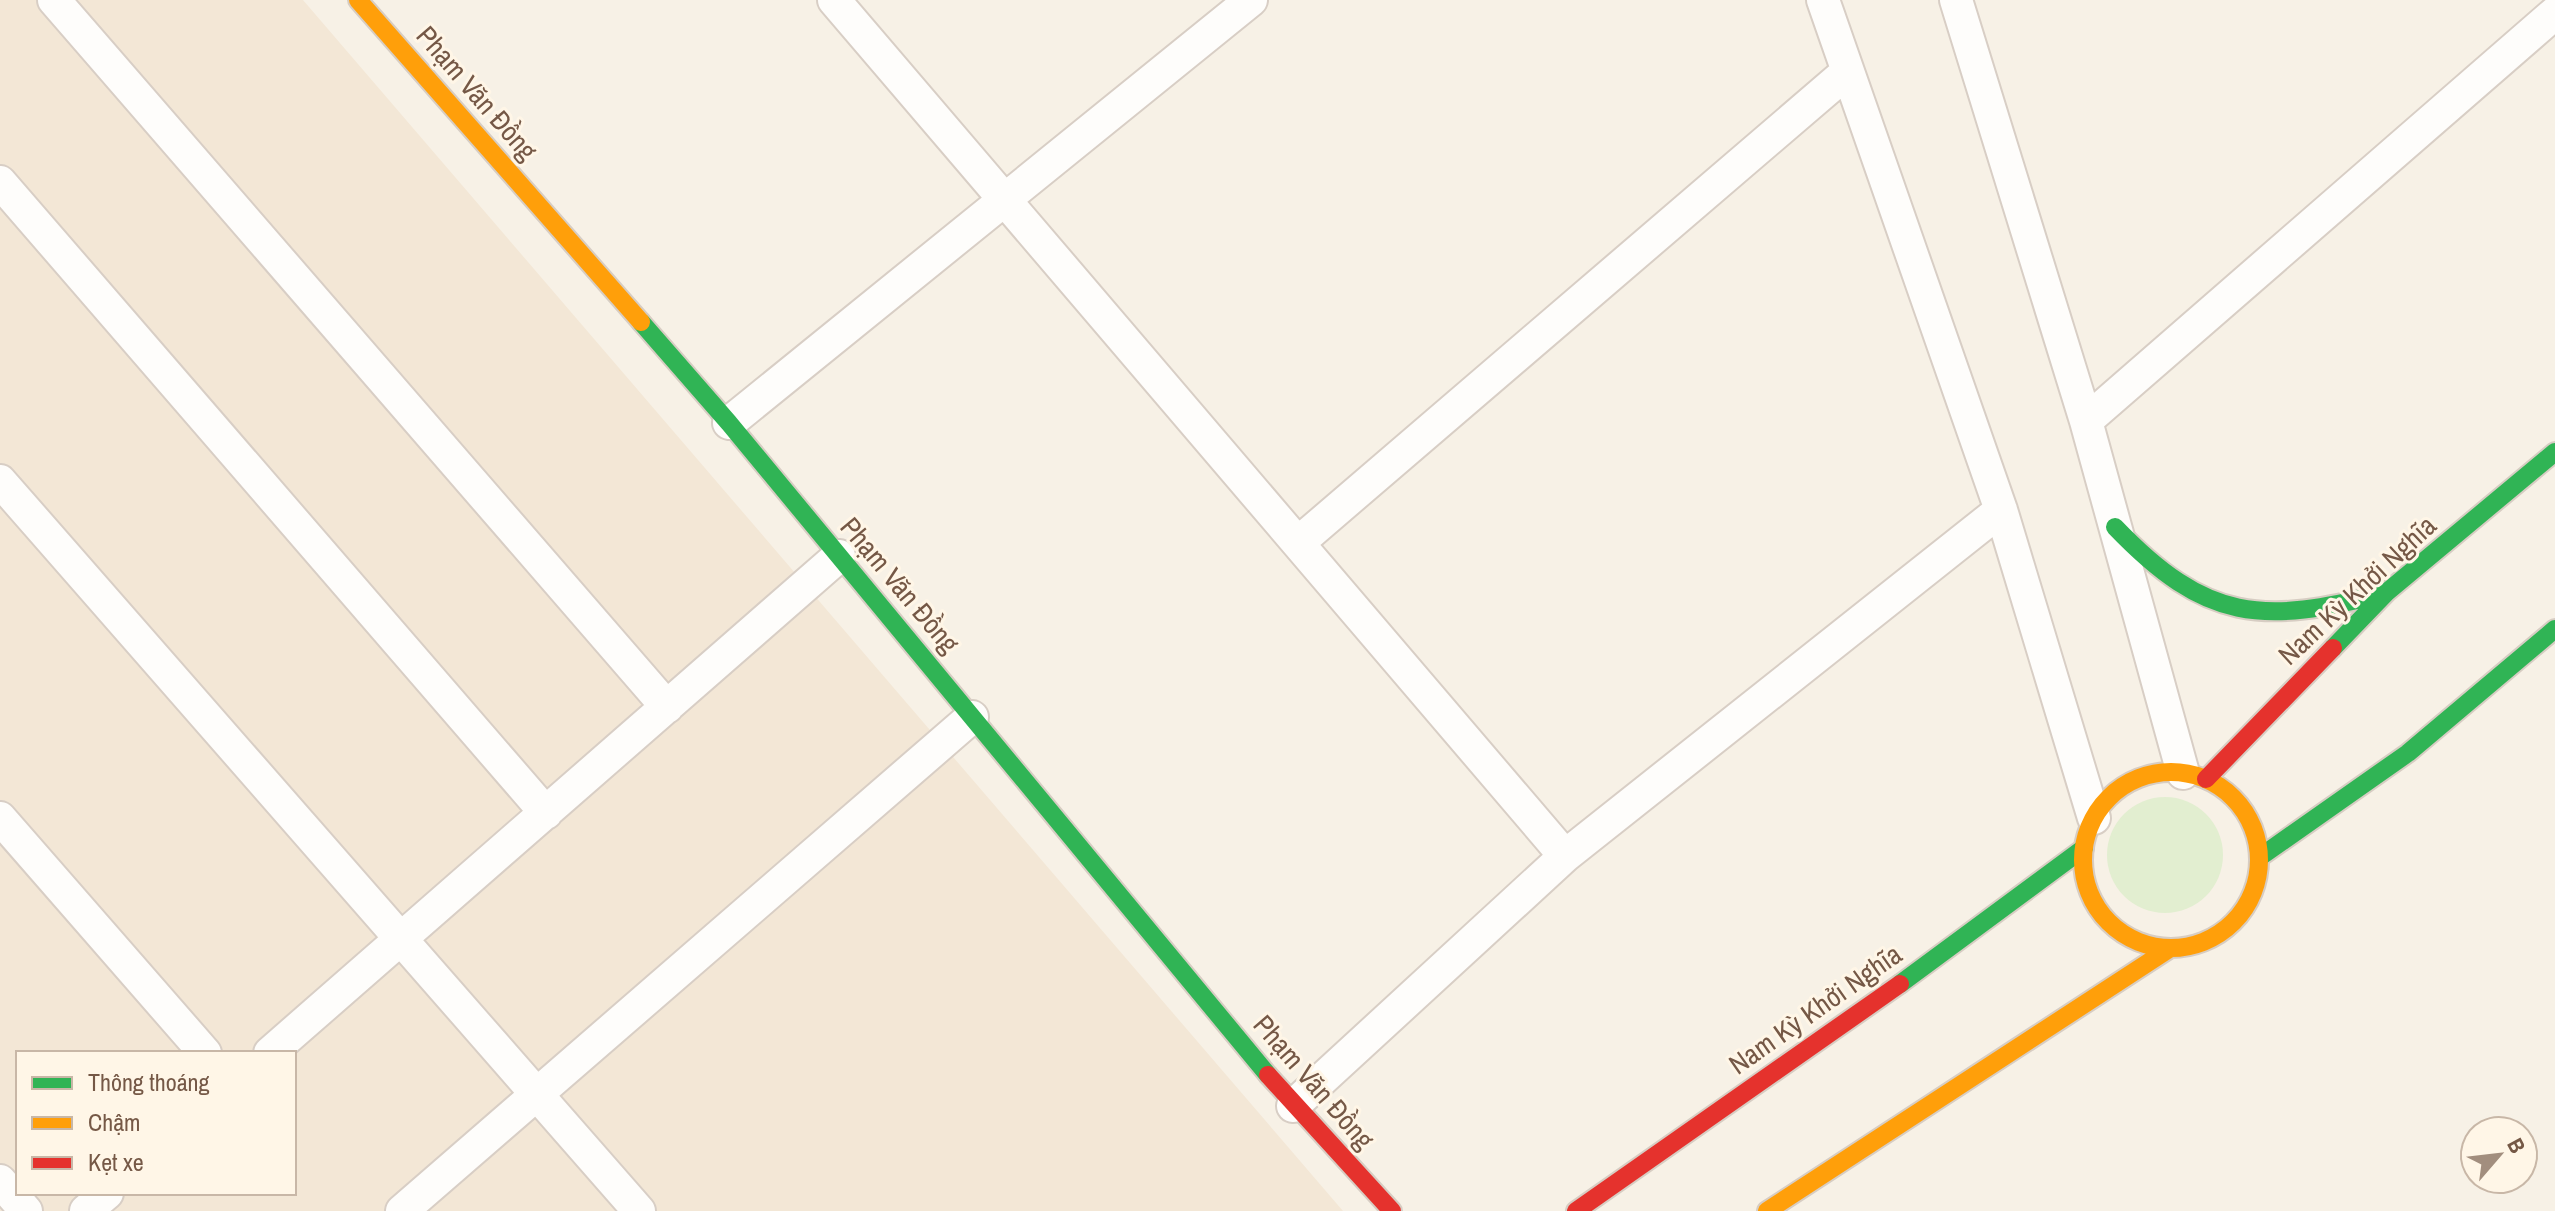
<svg xmlns="http://www.w3.org/2000/svg" width="2555" height="1211" viewBox="0 0 2555 1211" font-family="'Archivo Narrow',sans-serif">
	<style>
		.residential { fill: #f3e7d6; fill-rule: evenodd }
		.green { fill: #e2eed0 }
		.lines { fill: none; stroke-linecap: round; stroke-linejoin: round }
		.street-casing { stroke: #d8cec5; stroke-width: 36 }
		.fast-casing { stroke: #d7cdc3; stroke-width: 22 }
		.slow-casing { stroke: #d7cdc3; stroke-width: 22 }
		.jam-casing { stroke: #d7cdc3; stroke-width: 22 }
		.street { stroke: #fefdfb; stroke-width: 32 }
		.fast { stroke: #30b455; stroke-width: 18 }
		.slow { stroke: #ff9f0a; stroke-width: 18 }
		.jam { stroke: #e5322d; stroke-width: 18 }
		.labels { text-anchor: middle; stroke-width: 6; stroke-linejoin: round; paint-order: stroke }
		.street-label { font-size: 28px; fill: #755846; stroke: #fff6e7 }
	</style>
	<rect width="100%" height="100%" fill="#f7f1e6"/>
	<!-- residential -->
	<path class="residential" d="M0 0H303L1343 1211H0ZM18 1053H294V1193H18Z"/>
	<!-- green -->
	<path class="green" d="M2107 855a58 58 0 1 1 116 0a58 58 0 1 1-116 0Z"/>
	<g class="lines">
		<defs>
			<path id="street" d="M54 0 667 707
				M834 0 1565 856
				M1823 0 2001 510 2094 818
				M1956 0 2086 421 2183 773
				M0 182 546 813
				M2086 421 2555 13
				M729 423 1251 0
				M0 481 639 1211
				M1298 543 1846 73
				M0 818 205 1053
				M270 1053 839 556
				M1293 1106 1565 856 2001 510
				M0 1181 26 1211
				M86 1211 107 1193
				M402 1211 972 717"/>
			<path id="fast" d="M641 322 729 423 1268 1075
				M2115 527C2206 622 2262 625 2385 593
				M2333 648 2387 592 2555 452
				M2260 857 2408 753 2555 629
				M1900 984 2084 848"/>
			<path id="slow" d="M358 0 641 322
				M2083 860a88 88 0 1 1 176 0a88 88 0 1 1-176 0Z
				M1767 1211 2169 949"/>
			<path id="jam" d="M2206 779 2333 648
				M1268 1075 1392 1211
				M1576 1211 1900 984"/>
		</defs>
		<!-- street casing -->
		<use href="#street" class="street-casing"/>
		<!-- fast casing -->
		<use href="#fast" class="fast-casing"/>
		<!-- slow casing -->
		<use href="#slow" class="slow-casing"/>
		<!-- jam casing -->
		<use href="#jam" class="jam-casing"/>
		<!-- street -->
		<use href="#street" class="street"/>
		<!-- fast -->
		<use href="#fast" class="fast"/>
		<!-- slow -->
		<use href="#slow" class="slow"/>
		<!-- jam -->
		<use href="#jam" class="jam"/>
	</g>
	<g class="labels">
		<!-- street labels -->
		<g class="street-label">
			<text transform="translate(477 93) rotate(49)" y="10">Phạm Văn Đồng</text>
			<text transform="translate(900 585) rotate(50)" y="10">Phạm Văn Đồng</text>
			<text transform="translate(2357 590) rotate(-43)" y="10">Nam Kỳ Khởi Nghĩa</text>
			<text transform="translate(1815 1009) rotate(-35)" y="10">Nam Kỳ Khởi Nghĩa</text>
			<text transform="translate(1314 1082) rotate(49)" y="10">Phạm Văn Đồng</text>
		</g>
	</g>
	<!-- legend -->
	<rect x="16" y="1051" width="280" height="144" fill="#fff6e7" stroke="#c8b7a7" stroke-width="2"/>
	<rect x="32" y="1077" width="40" height="12" fill="#30b455" stroke="#c8b7a7" stroke-width="2"/>
	<text x="88" y="1091" font-size="24" fill="#755846">Thông thoáng</text>
	<rect x="32" y="1117" width="40" height="12" fill="#ff9f0a" stroke="#c8b7a7" stroke-width="2"/>
	<text x="88" y="1131" font-size="24" fill="#755846">Chậm</text>
	<rect x="32" y="1157" width="40" height="12" fill="#e5322d" stroke="#c8b7a7" stroke-width="2"/>
	<text x="88" y="1171" font-size="24" fill="#755846">Kẹt xe</text>
	<!-- north arrow -->
	<g transform="translate(2499 1155) rotate(62)"><circle r="38" fill="#fff6e7" stroke="#c8b7a7" stroke-width="2"/>
	<path d="M0-6L14 30L0 20L-14 30Z" fill="#a28e7e"/>
	<text y="-12" font-size="22" font-weight="bold" text-anchor="middle" fill="#755846">B</text>
	</g>
</svg>
